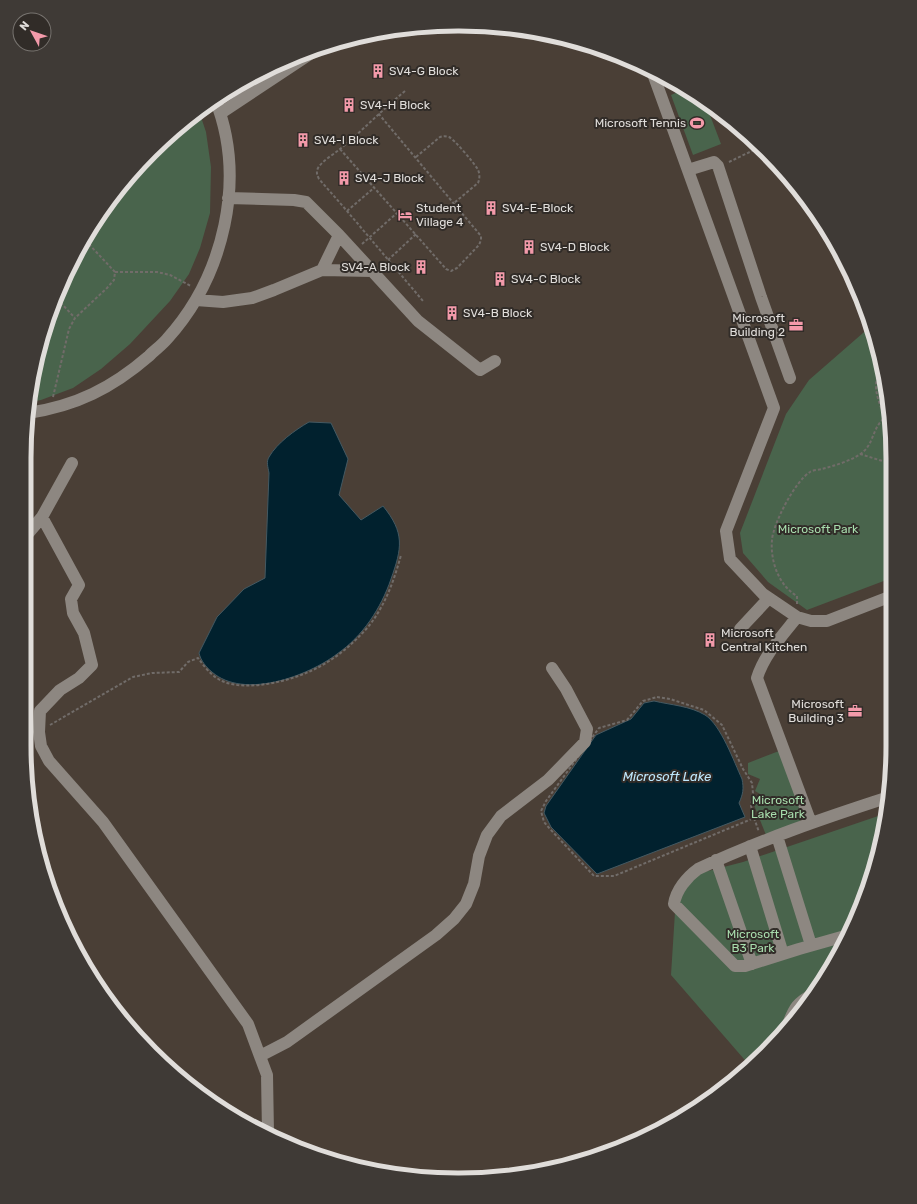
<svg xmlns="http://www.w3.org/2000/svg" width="917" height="1204" viewBox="0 0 917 1204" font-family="Rubik,sans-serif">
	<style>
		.built { fill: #4a3f36 }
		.green { fill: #49644c }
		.water { fill: #01212e; stroke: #445962 }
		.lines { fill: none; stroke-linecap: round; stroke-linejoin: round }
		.path { stroke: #716c69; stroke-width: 2; stroke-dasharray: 3 2; stroke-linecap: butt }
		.minor { stroke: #8d8781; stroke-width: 12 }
		.labels { text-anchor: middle; stroke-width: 4; stroke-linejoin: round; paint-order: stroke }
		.poi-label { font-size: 12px; fill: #e0ddda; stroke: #312c28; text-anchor: start }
		.park-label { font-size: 12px; fill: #a8ddad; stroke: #312c28 }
		.water-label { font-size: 13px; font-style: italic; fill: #bfe8fd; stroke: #312c28 }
		.rim { fill: none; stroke: #e0ddda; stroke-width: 5 }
	</style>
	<rect width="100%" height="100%" fill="#3c3632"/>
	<!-- built -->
	<path class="built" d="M459 24 543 32 625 57 700 97 766 151 820 217 870 319 889 402V802L870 885 820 987 766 1053 700 1107 598 1157 515 1176 459 1180 346 1165 241 1122 151 1053 82 963 39 858 24 745 25 430 39 346 69 267 114 194 172 132 217 97 292 57 374 32Z"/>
	<!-- green -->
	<path class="green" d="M685 89 705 102 721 144 693 155 671 95Z
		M199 111 206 132 211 167 210 213 200 248 189 274 170 301 130 344 101 369 73 388 41 400 30 402 39 346 69 267 114 194 172 132Z
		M871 326 889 402V579L807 610 768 582 743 553 740 533 786 414 809 380Z
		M779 751 804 815 798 824 766 835 754 805 760 794 755 791 760 779 748 774V763Z
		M887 813 870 885 820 987 766 1053 750 1066 671 975 675 912 689 876 743 862Z"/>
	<!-- water -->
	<path class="water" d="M309 422 331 423 348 459 339 495 361 520 383 506C405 533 402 548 391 579 381 608 363 636 337 654 308 676 244 700 212 672 206 667 201 661 199 653L217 617 244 589 265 578 269 473C268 467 266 462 269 457 277 443 295 430 309 422Z
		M654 701C671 705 690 706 705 715 721 725 734 762 742 779 744 789 743 794 739 803L745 817 597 874 551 827 544 813 546 806 596 735 631 719 644 703Z"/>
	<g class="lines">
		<!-- path -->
		<path class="path" d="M405 91C382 110 362 131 340 149 333 155 323 160 318 168 316 172 317 175 319 179L347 211 423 301
			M340 149 446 269 451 271 457 268 479 245 481 240V236L378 113
			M416 157 440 137C443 136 446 136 449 137 455 140 473 162 477 168 480 173 480 178 478 183L454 203
			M729 162 760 147
			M347 211 375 187
			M362 244 397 213
			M388 260 416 234
			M115 272H157L170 275 191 286
			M56 301 60 302 75 318
			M53 397 69 329 75 318 107 288 114 280 115 272 85 240
			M860 454 889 463
			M797 604V596C779 586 770 561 772 540 773 524 795 481 810 472 813 470 818 470 822 469 833 466 855 460 864 451 874 442 873 426 885 418 878 399 871 386 881 367
			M657 697 670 699 704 710 722 725 743 769 752 783 753 793 751 806 754 818 614 876H594L550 829 544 822 541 811 546 801 599 728 627 720 643 701Z
			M50 725 133 677 152 673 179 672 188 662 198 658C204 666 211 676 222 681 235 687 253 686 267 684 309 677 340 659 368 627 385 606 394 581 401 555
			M754 818 759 832"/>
		<!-- minor -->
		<path class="minor" d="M652 71 774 408 726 531 730 559 763 594 797 617
			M221 113 316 50
			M688 170 714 162 718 166 761 297 790 378
			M228 198 294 200 306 202 339 235 418 321 480 370 495 361
			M322 270 339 235
			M196 300 223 302 252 298 274 290 322 270 372 271
			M28 413C76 406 112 388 149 356 155 350 162 345 167 339 224 276 247 179 215 99
			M72 463 42 517 79 585 71 599 73 613 84 633 92 665 79 678 60 690 40 711 39 732 41 746 49 761 103 822 248 1024 267 1075 268 1133
			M25 537 42 517
			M25 549 26 545 25 541
			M740 629 769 598
			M811 823 757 678C764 655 782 636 797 617L811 621H827L889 597
			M777 836 811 945
			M750 846 783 954
			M716 860 752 964
			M845 936 799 949 745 966H735L674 904C676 890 687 877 698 869 760 840 824 818 889 797
			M787 1027C794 1008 797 1002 815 993
			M260 1056 287 1042 436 935 454 919 466 904 474 884 479 856 487 835 501 816 548 780 585 742 587 729 566 689 552 668"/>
	</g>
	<!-- icons -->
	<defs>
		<symbol id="building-bare" viewBox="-9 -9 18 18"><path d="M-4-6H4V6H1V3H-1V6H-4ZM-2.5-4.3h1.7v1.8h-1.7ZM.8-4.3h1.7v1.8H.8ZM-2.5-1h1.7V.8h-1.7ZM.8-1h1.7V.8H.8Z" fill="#f39aaa" stroke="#312c28" stroke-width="2.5" paint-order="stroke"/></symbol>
		<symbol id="stadium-bare" viewBox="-9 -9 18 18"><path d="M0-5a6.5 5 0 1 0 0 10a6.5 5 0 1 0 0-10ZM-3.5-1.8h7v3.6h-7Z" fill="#f39aaa" stroke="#312c28" stroke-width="2.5" paint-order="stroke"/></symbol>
		<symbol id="hotel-bare" viewBox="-9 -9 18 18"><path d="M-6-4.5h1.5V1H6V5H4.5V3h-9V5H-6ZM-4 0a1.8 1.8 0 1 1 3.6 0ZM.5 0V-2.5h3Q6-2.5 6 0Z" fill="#f39aaa" stroke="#312c28" stroke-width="2.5" paint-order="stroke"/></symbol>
		<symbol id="office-bare" viewBox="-9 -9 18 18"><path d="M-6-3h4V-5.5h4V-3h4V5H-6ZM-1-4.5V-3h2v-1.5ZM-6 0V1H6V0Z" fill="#f39aaa" stroke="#312c28" stroke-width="2.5" paint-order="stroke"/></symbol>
	</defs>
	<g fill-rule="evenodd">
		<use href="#building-bare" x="368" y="61" width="20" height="20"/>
		<use href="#building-bare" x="339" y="95" width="20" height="20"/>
		<use href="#stadium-bare" x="687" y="113" width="20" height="20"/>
		<use href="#building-bare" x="293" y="130" width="20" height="20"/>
		<use href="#building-bare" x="334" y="168" width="20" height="20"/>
		<use href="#building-bare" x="481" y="198" width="20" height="20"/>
		<use href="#hotel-bare" x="395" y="205" width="20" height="20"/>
		<use href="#building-bare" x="519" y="237" width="20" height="20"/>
		<use href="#building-bare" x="411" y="257" width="20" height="20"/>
		<use href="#building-bare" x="490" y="269" width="20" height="20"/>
		<use href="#building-bare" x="442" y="303" width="20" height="20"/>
		<use href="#office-bare" x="786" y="315" width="20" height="20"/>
		<use href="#building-bare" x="700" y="630" width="20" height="20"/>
		<use href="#office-bare" x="845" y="701" width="20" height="20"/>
	</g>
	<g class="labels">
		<!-- poi labels -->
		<g class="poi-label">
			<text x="389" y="75">SV4-G Block</text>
			<text x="360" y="109">SV4-H Block</text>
			<text x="686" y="127" text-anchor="end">Microsoft Tennis</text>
			<text x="314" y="144">SV4-I Block</text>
			<text x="355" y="182">SV4-J Block</text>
			<text x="416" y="212">Student<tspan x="416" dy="14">Village 4</tspan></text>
			<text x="502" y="212">SV4-E-Block</text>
			<text x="540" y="251">SV4-D Block</text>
			<text x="410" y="271" text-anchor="end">SV4-A Block</text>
			<text x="511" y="283">SV4-C Block</text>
			<text x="463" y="317">SV4-B Block</text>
			<text x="785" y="322" text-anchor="end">Microsoft<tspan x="785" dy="14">Building 2</tspan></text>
			<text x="721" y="637">Microsoft<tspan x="721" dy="14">Central Kitchen</tspan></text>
			<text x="844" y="708" text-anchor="end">Microsoft<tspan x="844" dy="14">Building 3</tspan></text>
		</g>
		<!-- park labels -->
		<g class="park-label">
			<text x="818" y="533">Microsoft Park</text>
			<text x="778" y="804">Microsoft<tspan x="778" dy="14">Lake Park</tspan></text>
			<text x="753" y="938">Microsoft<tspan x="753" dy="14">B3 Park</tspan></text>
		</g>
		<!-- water labels -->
		<g class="water-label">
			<text x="667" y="781">Microsoft Lake</text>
		</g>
	</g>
	<!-- crop -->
	<path d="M0 0H917V1204H0ZM458 31H459A427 427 0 0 1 886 458V746A427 427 0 0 1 459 1173H458A427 427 0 0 1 31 746V458A427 427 0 0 1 458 31Z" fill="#3f3a36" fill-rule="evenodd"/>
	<path class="rim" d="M458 31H459A427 427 0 0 1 886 458V746A427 427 0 0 1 459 1173H458A427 427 0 0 1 31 746V458A427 427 0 0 1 458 31Z"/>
	<!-- north arrow -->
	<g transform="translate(32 32) rotate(310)"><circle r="19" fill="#312c28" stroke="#77736f"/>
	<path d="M0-3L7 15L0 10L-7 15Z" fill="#f39aaa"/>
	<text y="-6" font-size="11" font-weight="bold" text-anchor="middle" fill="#e0ddda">N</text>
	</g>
</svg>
